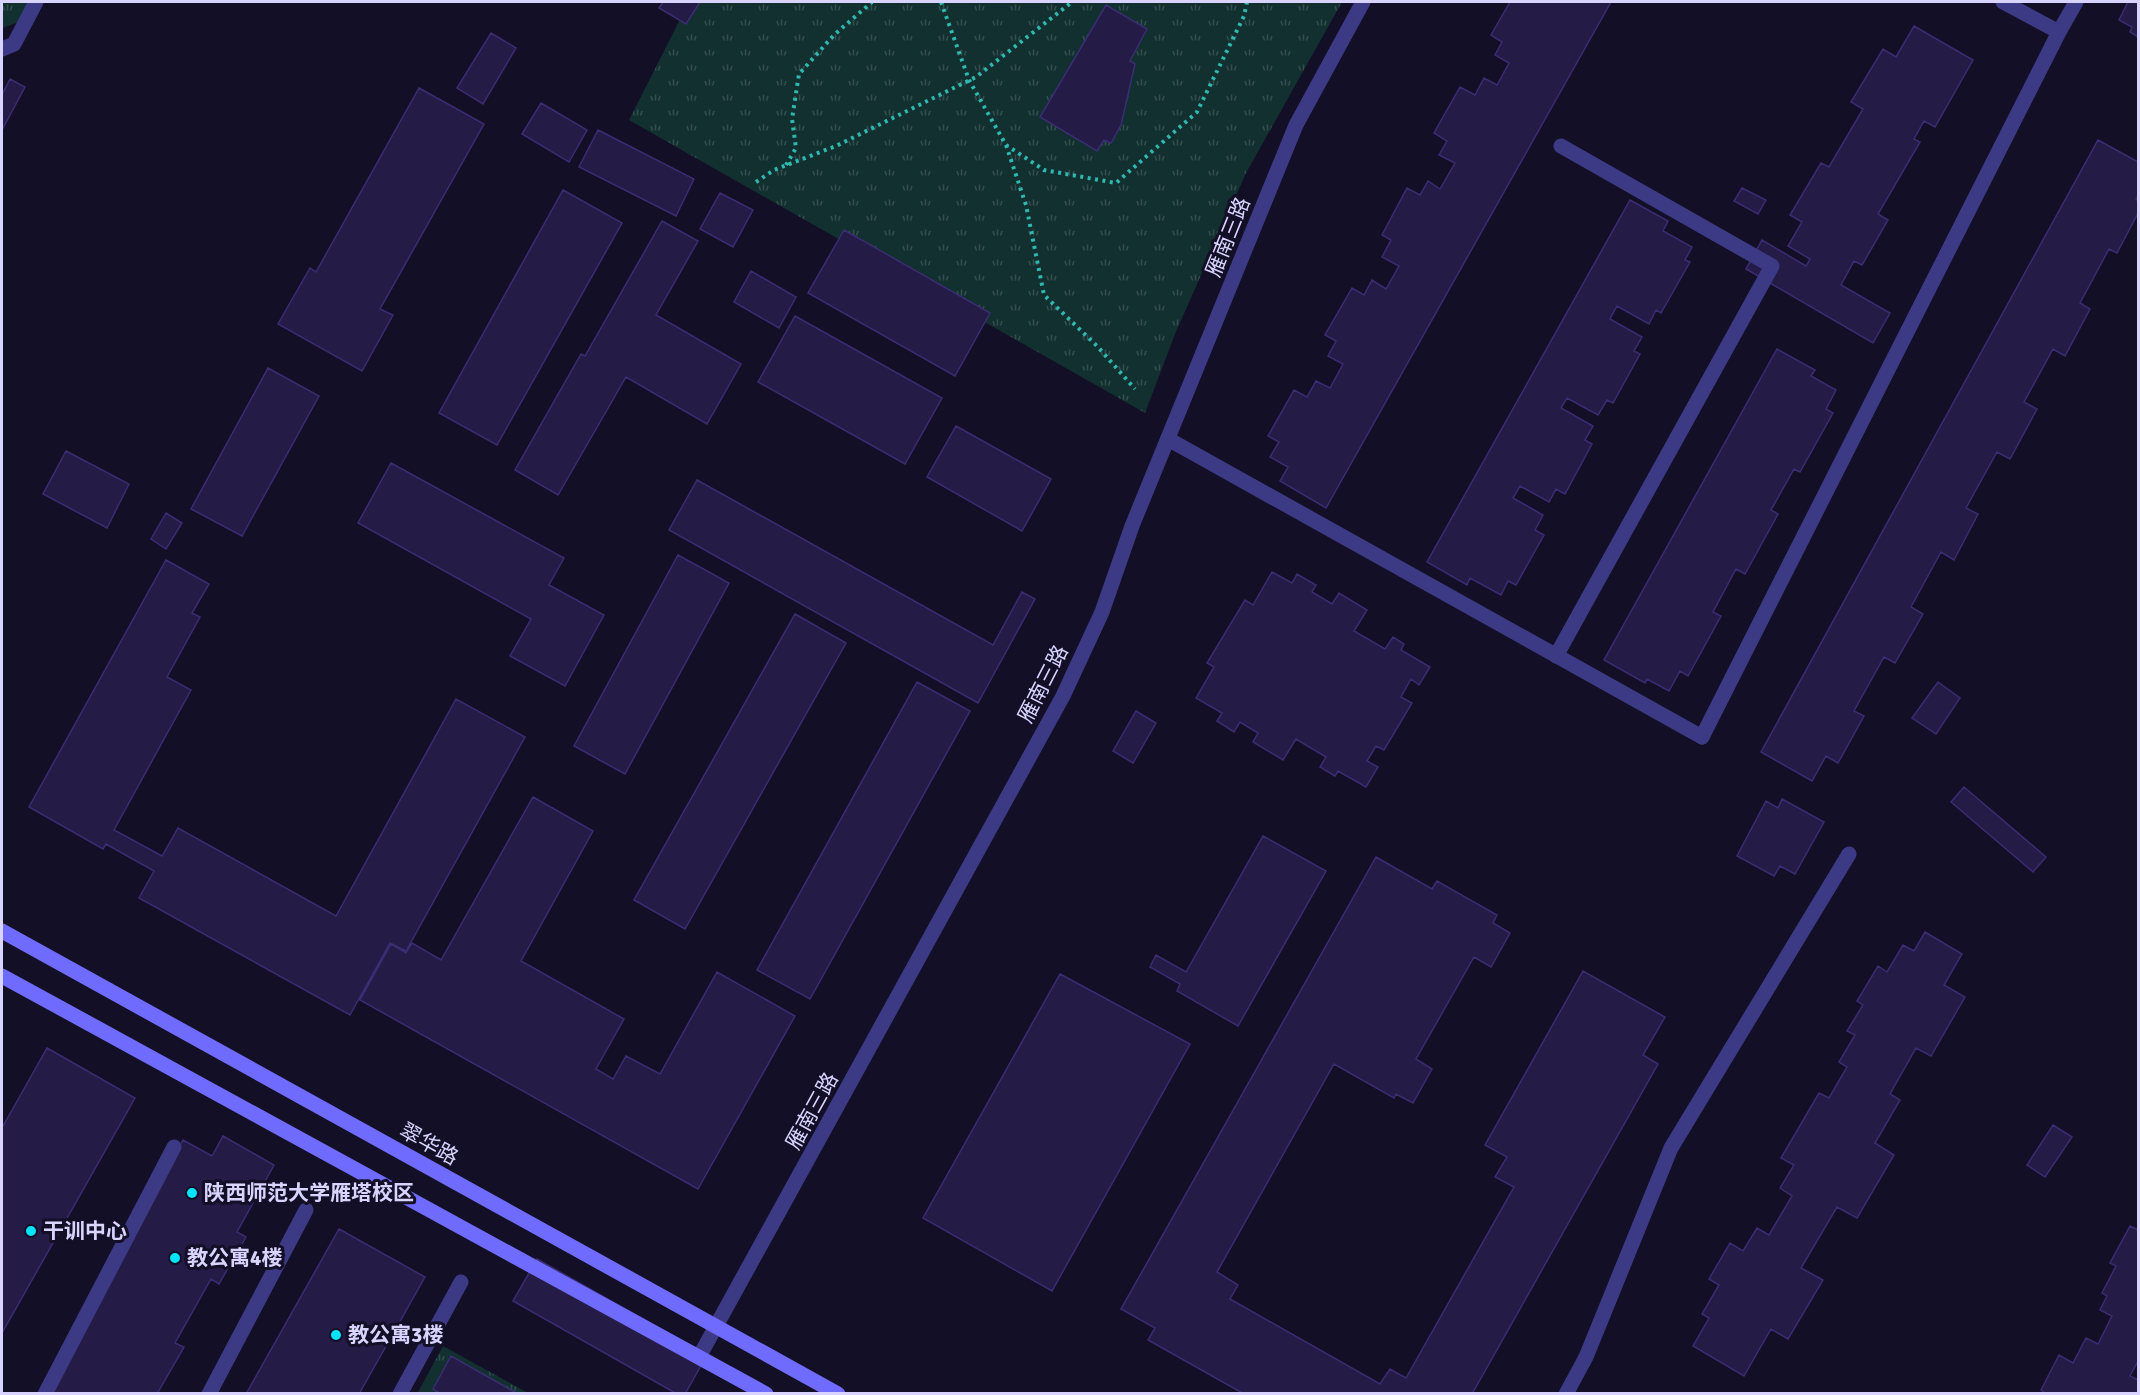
<svg xmlns="http://www.w3.org/2000/svg" width="2140" height="1395" viewBox="0 0 2140 1395" font-family="Signika,'Noto Sans SC',sans-serif">
	<style>
		.grass { fill: url(#grass-tufts) }
		.building { fill: #241b47; stroke: #3b2d73; stroke-width: 1.5 }
		.lines { fill: none; stroke-linecap: round; stroke-linejoin: round }
		.path { stroke: #2fb8b0; stroke-width: 4; stroke-dasharray: 3 4.5; stroke-linecap: butt }
		.service { stroke: #3d3a85; stroke-width: 15 }
		.minor { stroke: #3d3a85; stroke-width: 15 }
		.tertiary { stroke: #3d3a85; stroke-width: 15 }
		.secondary { stroke: #6f6bff; stroke-width: 15 }
		.poi-dot { fill: #00e5ff; stroke: #130f26; stroke-width: 2 }
		.labels { text-anchor: middle; stroke-width: 6; stroke-linejoin: round; paint-order: stroke }
		.street-label { font-size: 21px; fill: #d9d4ff; stroke: #130f26 }
		.poi-label { font-size: 21px; font-weight: bold; fill: #d9d4ff; stroke: #130f26; text-anchor: start }
	</style>
	<defs>
		<pattern id="grass-tufts" width="24" height="20" patternUnits="userSpaceOnUse" patternTransform="scale(1.5)"><rect width="24" height="20" fill="#12302f"/><path d="M3 7l-1-3M5 7V3M7 7l1-3M15 17l-1-3M17 17v-4M19 17l1-3" fill="none" stroke="#344d4e"/></pattern>
	</defs>
	<rect width="100%" height="100%" fill="#130f26"/>
	<!-- grass -->
	<path class="grass" d="M2 2H29L19 22 2 28Z
		M689 2H1342L1246 173 1175 334 1145 413 629 120Z
		M443 1346 528 1393 417 1394Z"/>
	<!-- building -->
	<path class="building" d="M663 2H700L686 24 659 8Z
		M1510 2H1611L1326 508 1280 481 1288 467 1270 457 1279 442 1268 436 1294 390 1307 397 1316 381 1330 388 1343 364 1328 356 1336 341 1325 335 1352 288 1364 295 1372 280 1386 289 1399 266 1382 257 1391 240 1382 235 1407 188 1420 195 1428 181 1440 189 1455 163 1439 155 1447 141 1434 133 1460 87 1475 95 1484 78 1497 85 1509 63 1495 55 1502 42 1491 35Z
		M2128 2H2138V37L2130 32 2132 27 2119 20Z
		M1106 5 1147 29 1130 61 1135 64 1121 125 1111 143 1104 140 1097 151 1040 117Z
		M1914 26 1973 60 1935 127 1924 121 1914 139 1920 142 1878 214 1888 220 1862 265 1854 261 1841 285 1890 313 1873 343 1746 269 1762 240 1806 266 1810 259 1788 246 1802 222 1790 215 1821 163 1829 167 1863 109 1851 102 1883 49 1896 57Z
		M491 33 516 48 483 104 457 88Z
		M10 79 25 87 2 130V95Z
		M419 88 484 124 380 309 393 315 362 371 278 324 310 268 316 272Z
		M541 103 587 130 569 162 522 134Z
		M598 130 694 179 676 216 579 167Z
		M2098 140 2138 162V195L2136 199 2138 201V213L2117 253 2109 249 2080 303 2090 309 2065 356 2053 349 2024 402 2037 409 2010 459 1997 452 1966 508 1978 514 1954 560 1941 552 1911 607 1923 614 1895 663 1884 657 1854 711 1864 716 1838 763 1826 756 1812 781 1761 752Z
		M1742 188 1766 200 1758 214 1734 201Z
		M563 190 622 223 497 445 439 413Z
		M720 193 753 210 733 247 700 229Z
		M1630 200 1668 221 1663 231 1692 247 1685 260 1690 262 1661 313 1656 310 1649 324 1617 306 1610 319 1642 337 1634 351 1640 354 1613 403 1607 400 1598 415 1567 398 1561 408 1593 426 1585 440 1592 444 1565 494 1556 489 1549 502 1520 486 1513 498 1543 515 1535 530 1544 535 1516 585 1508 581 1501 595 1470 578 1467 585 1427 562Z
		M662 221 698 241 656 315 741 364 707 424 626 377 558 495 515 470 581 354 585 356Z
		M844 230 990 313 955 376 808 293Z
		M751 271 796 297 779 328 734 302Z
		M795 316 942 398 905 464 758 382Z
		M1777 349 1815 370 1811 376 1836 390 1826 409 1833 413 1800 472 1794 469 1771 510 1778 514 1745 574 1736 569 1713 612 1721 616 1688 676 1680 671 1669 691 1647 679 1645 683 1604 660Z
		M268 368 319 396 242 536 191 509Z
		M956 426 1051 479 1022 531 927 477Z
		M66 451 129 484 107 528 43 494Z
		M391 463 564 558 549 585 604 615 565 686 510 656 531 619 358 523Z
		M697 480 993 645 1022 592 1035 599 978 703 669 530Z
		M166 513 182 523 166 549 151 539Z
		M678 555 729 583 625 774 574 746Z
		M166 560 209 584 192 613 200 617 167 677 191 690 114 830 162 856 178 828 336 916 456 699 525 737 406 951 390 943 350 1015 139 898 154 871 106 844 103 849 29 807Z
		M1272 572 1292 583 1297 574 1316 585 1312 592 1332 604 1339 593 1367 610 1354 631 1385 649 1393 637 1404 644 1401 650 1430 667 1419 685 1411 679 1401 697 1412 703 1384 750 1376 746 1367 761 1378 767 1366 787 1338 771 1335 776 1320 767 1326 757 1296 739 1283 760 1253 742 1258 733 1240 722 1234 732 1217 721 1222 713 1196 698 1214 667 1207 663 1245 600 1253 605Z
		M795 614 846 643 685 929 634 900Z
		M917 682 970 711 810 999 757 970Z
		M1938 682 1960 698 1936 734 1912 718Z
		M1136 711 1156 723 1133 763 1113 751Z
		M1964 787 2046 857 2033 872 1951 802Z
		M533 797 593 831 521 961 624 1019 596 1069 613 1079 626 1056 660 1074 717 972 795 1016 698 1189 360 1000 391 944 406 953 412 943 441 960Z
		M1782 799 1824 822 1795 874 1780 866 1774 876 1737 856 1766 801 1778 808Z
		M1263 836 1326 871 1238 1026 1177 991 1180 984 1150 967 1156 955 1186 972Z
		M1376 857 1432 889 1437 881 1497 915 1493 923 1510 933 1491 967 1474 957 1416 1059 1432 1069 1413 1103 1396 1094 1394 1098 1334 1064 1217 1272 1238 1285 1230 1299 1380 1384 1390 1369 1406 1378 1514 1187 1495 1177 1507 1157 1485 1145 1583 971 1665 1017 1643 1055 1658 1064 1472 1394H1244L1148 1340 1155 1328 1121 1309Z
		M1925 932 1962 954 1944 985 1965 997 1931 1056 1916 1048 1890 1094 1900 1100 1875 1143 1894 1155 1857 1218 1837 1207 1801 1268 1823 1280 1788 1339 1771 1329 1744 1376 1693 1346 1709 1318 1702 1314 1719 1285 1709 1279 1730 1243 1743 1251 1757 1228 1769 1235 1792 1196 1780 1188 1794 1165 1781 1158 1819 1093 1829 1098 1847 1067 1839 1062 1855 1035 1847 1031 1863 1005 1857 1001 1878 966 1887 972 1903 945 1914 951Z
		M1060 974 1190 1044 1052 1291 923 1218Z
		M47 1048 135 1098 2 1333V1128Z
		M2053 1125 2072 1137 2045 1177 2027 1165Z
		M223 1136 274 1165 237 1232 246 1237 219 1284 211 1279 175 1343 184 1347 157 1394H50L42 1389 183 1140 212 1156Z
		M2130 1226 2138 1230V1361L2130 1376 2138 1380V1394H2046L2041 1390 2059 1355 2073 1363 2086 1338 2098 1344 2112 1316 2100 1310 2107 1296 2102 1293 2116 1266 2110 1263Z
		M339 1229 425 1277 359 1394H246Z
		M537 1259 707 1355 685 1394H677L513 1301Z
		M451 1356 518 1394H441L433 1389Z"/>
	<g class="lines">
		<!-- path -->
		<path class="path" d="M941 2 969 80 1006 145 1044 170 1116 183 1197 112 1244 16 1247 2
			M1006 145 1026 205 1044 295 1097 346 1135 389
			M786 165 796 148 792 119 799 74 834 35 872 2
			M756 182 774 170 836 146 976 77 1072 2"/>
		<!-- service -->
		<path class="service" d="M1168 439 1702 737"/>
		<!-- minor -->
		<path class="minor" d="M2059 32 2076 2
			M2 49 14 44 36 2
			M1556 656 1772 266 1561 146
			M1702 737 2059 32 2003 2
			M45 1394 174 1147
			M209 1394 306 1210
			M400 1394 461 1282
			M1566 1394 1586 1357 1671 1148 1849 854"/>
		<!-- tertiary -->
		<path class="tertiary" d="M699 1357 1063 696 1102 612 1132 526 1296 125 1363 2"/>
		<!-- secondary -->
		<path class="secondary" d="M2 931 838 1394
			M2 976 766 1394"/>
	</g>
	<!-- markers -->
	<g class="poi-dot">
		<circle cx="192" cy="1193" r="6"/>
		<circle cx="31" cy="1231" r="6"/>
		<circle cx="175" cy="1258" r="6"/>
		<circle cx="336" cy="1335" r="6"/>
	</g>
	<g class="labels">
		<!-- street labels -->
		<g class="street-label">
			<text transform="translate(1228 237) rotate(-68)" y="7">雁南三路</text>
			<text transform="translate(1043 684) rotate(-63)" y="7">雁南三路</text>
			<text transform="translate(812 1111) rotate(-61)" y="7">雁南三路</text>
			<text transform="translate(429 1144) rotate(29)" y="7">翠华路</text>
		</g>
		<!-- poi labels -->
		<g class="poi-label">
			<text x="204" y="1200">陕西师范大学雁塔校区</text>
			<text x="43" y="1238">干训中心</text>
			<text x="187" y="1265">教公寓4楼</text>
			<text x="348" y="1342">教公寓3楼</text>
		</g>
	</g>
	<!-- border -->
	<rect width="2140" height="1395" fill="none" stroke="#d9d4ff" stroke-width="6"/>
</svg>
